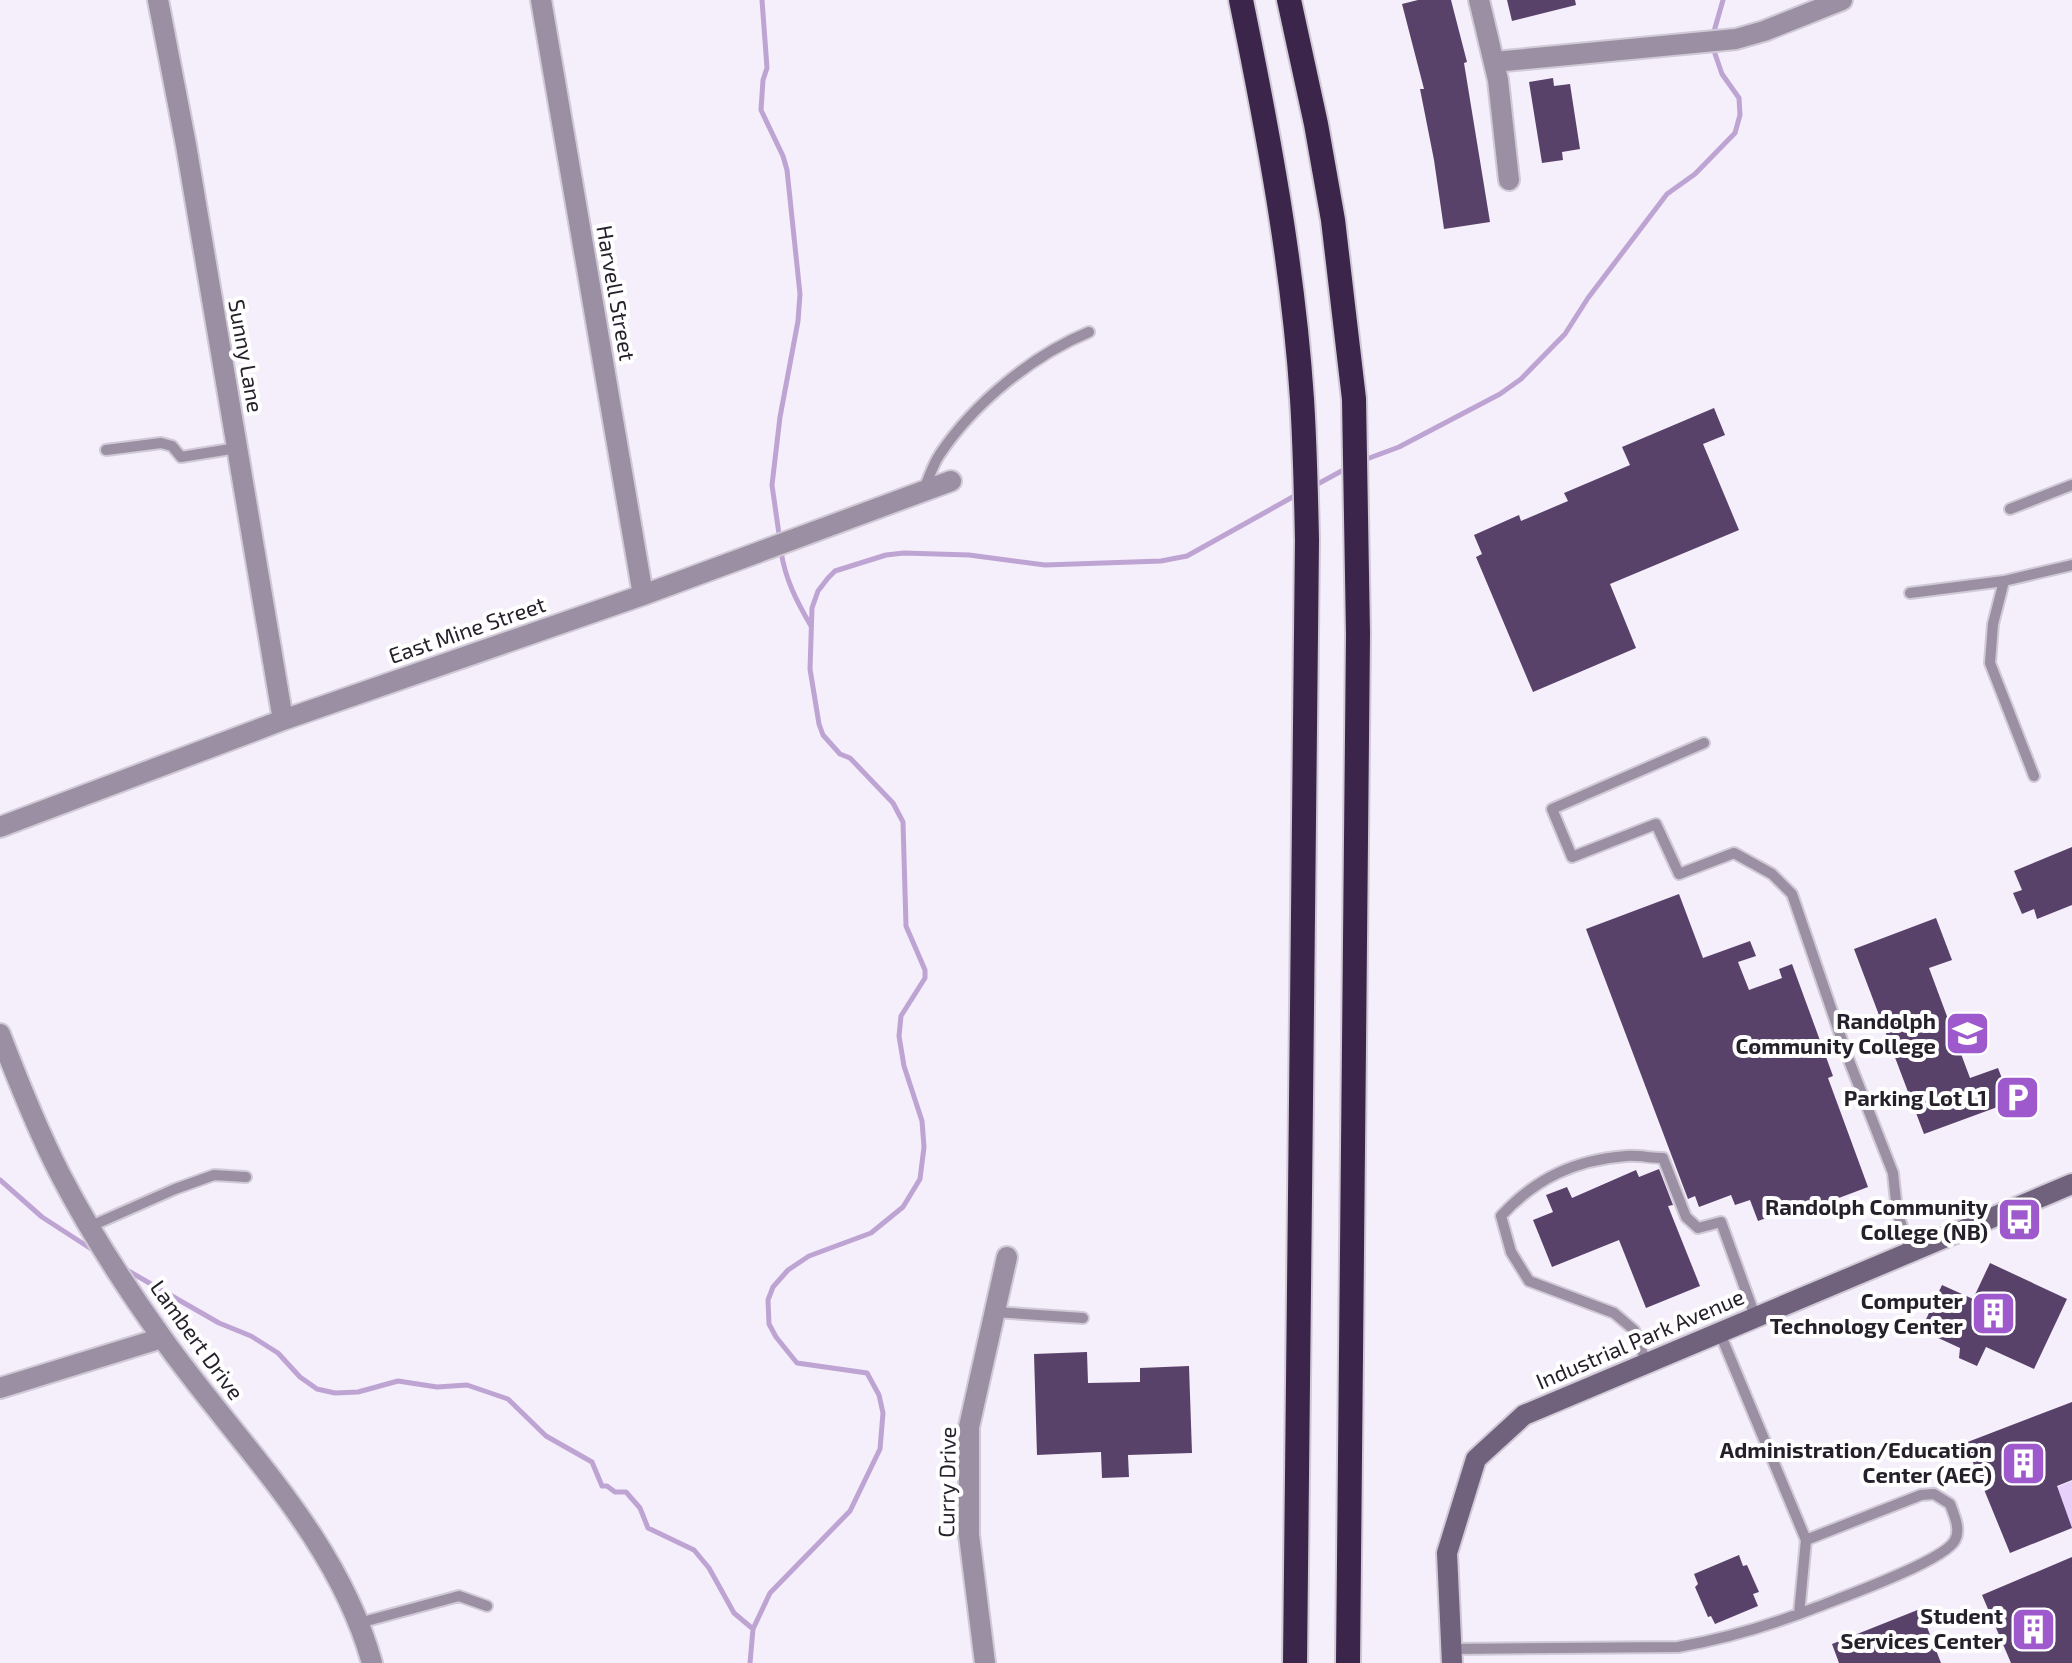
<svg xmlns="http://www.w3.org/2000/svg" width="2072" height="1663" viewBox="0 0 2072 1663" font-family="'Exo 2',sans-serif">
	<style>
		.green { fill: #e7d1fa }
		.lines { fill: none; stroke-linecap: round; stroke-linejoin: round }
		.stream { stroke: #bea4d2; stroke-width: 5 }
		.building { fill: #59426a }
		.lane-casing { stroke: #d0c9d6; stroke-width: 14 }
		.street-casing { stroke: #d0c9d6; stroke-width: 24 }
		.secondary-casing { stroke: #d0c9d6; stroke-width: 24 }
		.highway-casing { stroke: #d0c9d6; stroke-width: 28 }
		.lane { stroke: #9a8fa3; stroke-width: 10 }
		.street { stroke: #9a8fa3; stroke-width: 20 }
		.secondary { stroke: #70617d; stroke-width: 20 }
		.highway { stroke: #3b254b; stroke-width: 24 }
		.labels { text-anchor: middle; stroke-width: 8; stroke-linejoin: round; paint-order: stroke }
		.street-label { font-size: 22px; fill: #26202b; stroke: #fff }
		.poi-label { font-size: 22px; font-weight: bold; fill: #26202b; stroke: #fff; text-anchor: end }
	</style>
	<rect width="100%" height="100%" fill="#f5eefb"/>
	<!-- green -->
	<path class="green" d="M2072 1481V1530L2055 1488Z"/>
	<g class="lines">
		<!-- stream -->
		<path class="stream" d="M762 0 767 68 763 80 761 110 783 156 787 170 800 294 798 321 780 417 772 485 780 541
			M1713 35 1723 0
			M1364 460 1399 447 1500 394 1521 379 1565 334 1588 298 1667 194 1695 174 1735 133 1740 115 1739 98 1722 74 1712 45
			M1314 486 1347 468
			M781 551C785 579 797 602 811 626
			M0 1180 42 1217 96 1252
			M125 1269 219 1323 251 1336 278 1353 300 1377 317 1389 335 1393 358 1392 398 1381 437 1387 467 1385 508 1399 546 1436 592 1462 602 1486H607L615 1492H626L640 1508 648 1528 694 1550 709 1568 734 1613 753 1629
			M750 1663 753 1629 770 1593 850 1511 880 1449 883 1413 879 1395 867 1373 797 1363 776 1337 769 1324 768 1300 773 1287 788 1270 809 1256 871 1233 903 1207 920 1179 924 1147 922 1121 904 1066 899 1036 901 1016 925 978V970L906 926 903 822 893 803 850 758 840 754 823 735 819 724 810 669 812 608 818 591 828 578 835 571 886 555 904 553 969 555 1045 565 1161 561 1187 556 1298 494"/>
	</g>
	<!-- building -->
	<path class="building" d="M1418 0H1451L1467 62 1464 63 1490 222 1444 229 1434 160 1420 89H1424L1402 4Z
		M1507 0H1575L1576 5 1512 21Z
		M1553 78 1554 86 1570 84 1580 149 1562 152 1563 160 1542 163 1529 82Z
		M1714 408 1725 435 1703 444 1739 530 1610 584 1636 648 1533 692 1476 557 1482 554 1474 535 1519 515 1521 521 1568 501 1564 493 1630 465 1622 447Z
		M2072 847V905L2037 919 2034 909 2022 914 2013 893 2022 890 2014 871Z
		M1679 894 1703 958 1750 941 1756 956 1738 962 1749 990 1782 978 1779 969 1792 964 1833 1076 1828 1078 1868 1187 1799 1213 1797 1207 1758 1221 1750 1200 1735 1205 1731 1195 1699 1207 1695 1196 1688 1199 1586 929Z
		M1936 918 1952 960 1929 968 1970 1078 1998 1068 2011 1102 1924 1134 1854 949Z
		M1659 1169 1673 1205 1668 1206 1700 1286 1646 1308 1619 1240 1552 1267 1533 1220 1553 1212 1546 1195 1567 1187 1572 1198 1636 1170 1639 1177Z
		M1990 1263 2067 1299 2034 1369 1986 1347 1977 1366 1959 1358 1960 1348 1921 1330 1942 1285 1973 1299Z
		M1087 1352 1088 1383 1140 1382V1368L1189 1366 1192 1453 1128 1455 1129 1477 1102 1478 1101 1452 1037 1455 1034 1354Z
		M2072 1402V1480L2057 1486 2072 1528 2010 1553 1965 1443Z
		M1739 1555 1743 1566 1747 1565 1759 1592 1753 1594 1758 1606 1715 1624 1711 1616 1708 1617 1695 1587 1698 1584 1694 1574Z
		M2072 1557V1663H2011L1982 1595Z
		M1920 1609 1941 1663H1839L1832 1644Z"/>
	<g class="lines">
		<defs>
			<path id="lane" d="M106 450 161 443 172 446 181 457 237 448
				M924 489C929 478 933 464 940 454 974 403 1033 355 1089 332
				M2010 509 2072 485
				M2004 581 1993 624 1990 663 2034 776
				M1910 593 2004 581 2072 565
				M1704 743 1552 809 1572 857 1656 824 1679 874 1734 853 1772 874 1792 894 1848 1058 1893 1173 1897 1211 1910 1251
				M91 1226 175 1189 214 1175 246 1177
				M995 1312 1083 1318
				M1719 1331 1806 1540
				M1646 1362 1634 1330 1614 1313 1529 1281 1511 1252 1501 1216C1536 1178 1575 1160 1626 1156 1638 1155 1651 1158 1663 1158L1686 1217 1698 1228 1721 1222 1755 1316
				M359 1623 459 1596 487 1606
				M1451 1649 1678 1647C1724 1639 1768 1626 1812 1609 1838 1599 1945 1561 1955 1540 1961 1529 1954 1515 1950 1504L1934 1494 1921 1495 1806 1540 1799 1614"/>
			<path id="street" d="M158 0 186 145 283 720
				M541 0 643 595
				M1479 0 1498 80 1509 180
				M1494 62 1736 39 1764 31 1842 0
				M0 827 283 720 643 595 951 481
				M0 1034C18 1081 37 1129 60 1174 88 1228 127 1289 163 1339 237 1443 337 1536 372 1663
				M0 1388 162 1338
				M985 1663 969 1535V1427L1007 1257"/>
			<path id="secondary" d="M1452 1663 1447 1553 1476 1459 1524 1415 2072 1184"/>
			<path id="highway" d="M1241 0C1268 132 1293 265 1302 399 1305 446 1306 493 1307 540L1295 1663
				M1289 0 1316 124 1333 220 1354 399 1358 634 1348 1663"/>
		</defs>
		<!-- lane casing -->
		<use href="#lane" class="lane-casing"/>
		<!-- street casing -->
		<use href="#street" class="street-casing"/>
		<!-- secondary casing -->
		<use href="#secondary" class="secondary-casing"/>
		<!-- highway casing -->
		<use href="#highway" class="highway-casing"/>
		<!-- lane -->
		<use href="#lane" class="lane"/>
		<!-- street -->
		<use href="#street" class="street"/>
		<!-- secondary -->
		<use href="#secondary" class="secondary"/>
		<!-- highway -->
		<use href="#highway" class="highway"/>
	</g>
	<!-- icons -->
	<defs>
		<symbol id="university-square" viewBox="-11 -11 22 22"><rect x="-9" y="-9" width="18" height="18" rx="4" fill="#9e59cd" stroke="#fff"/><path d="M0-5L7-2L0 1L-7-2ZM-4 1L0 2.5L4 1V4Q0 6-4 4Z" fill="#fff"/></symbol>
		<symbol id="parking-square" viewBox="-11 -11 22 22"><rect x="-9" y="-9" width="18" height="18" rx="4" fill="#9e59cd" stroke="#fff"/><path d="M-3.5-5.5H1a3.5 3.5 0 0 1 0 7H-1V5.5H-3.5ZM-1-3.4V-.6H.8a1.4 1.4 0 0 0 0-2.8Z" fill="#fff"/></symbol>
		<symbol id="bus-square" viewBox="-11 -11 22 22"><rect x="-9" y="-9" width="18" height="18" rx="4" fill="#9e59cd" stroke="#fff"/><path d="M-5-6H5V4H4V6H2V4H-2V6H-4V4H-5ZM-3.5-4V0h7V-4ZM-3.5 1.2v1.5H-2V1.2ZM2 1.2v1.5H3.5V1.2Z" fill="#fff"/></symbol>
		<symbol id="building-square" viewBox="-11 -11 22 22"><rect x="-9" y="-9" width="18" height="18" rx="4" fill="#9e59cd" stroke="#fff"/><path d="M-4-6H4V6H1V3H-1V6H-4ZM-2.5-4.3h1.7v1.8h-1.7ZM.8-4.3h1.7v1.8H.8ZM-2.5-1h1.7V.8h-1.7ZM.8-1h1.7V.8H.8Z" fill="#fff"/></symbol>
	</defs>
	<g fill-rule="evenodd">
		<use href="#university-square" x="1942" y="1008" width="51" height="51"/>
		<use href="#parking-square" x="1992" y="1072" width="51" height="51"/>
		<use href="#bus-square" x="1994" y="1194" width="51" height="51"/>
		<use href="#building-square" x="1968" y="1288" width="51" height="51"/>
		<use href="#building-square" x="1998" y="1438" width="51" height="51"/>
		<use href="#building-square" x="2008" y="1604" width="51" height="51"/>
	</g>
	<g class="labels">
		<!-- street labels -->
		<g class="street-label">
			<text transform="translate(616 293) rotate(80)" y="8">Harvell Street</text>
			<text transform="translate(246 356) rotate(80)" y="8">Sunny Lane</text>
			<text transform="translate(467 630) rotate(-19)" y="8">East Mine Street</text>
			<text transform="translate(1640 1339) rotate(-23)" y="8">Industrial Park Avenue</text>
			<text transform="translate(197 1340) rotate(54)" y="8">Lambert Drive</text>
			<text transform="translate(947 1482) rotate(-89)" y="8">Curry Drive</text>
		</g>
		<!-- poi labels -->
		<g class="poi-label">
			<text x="1936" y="1029">Randolph<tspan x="1936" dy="25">Community College</tspan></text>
			<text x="1987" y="1106">Parking Lot L1</text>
			<text x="1988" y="1215">Randolph Community<tspan x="1988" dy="25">College (NB)</tspan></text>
			<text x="1963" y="1309">Computer<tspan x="1963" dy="25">Technology Center</tspan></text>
			<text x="1992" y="1458">Administration/Education<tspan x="1992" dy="25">Center (AEC)</tspan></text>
			<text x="2003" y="1624">Student<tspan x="2003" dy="25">Services Center</tspan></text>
		</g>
	</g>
</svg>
